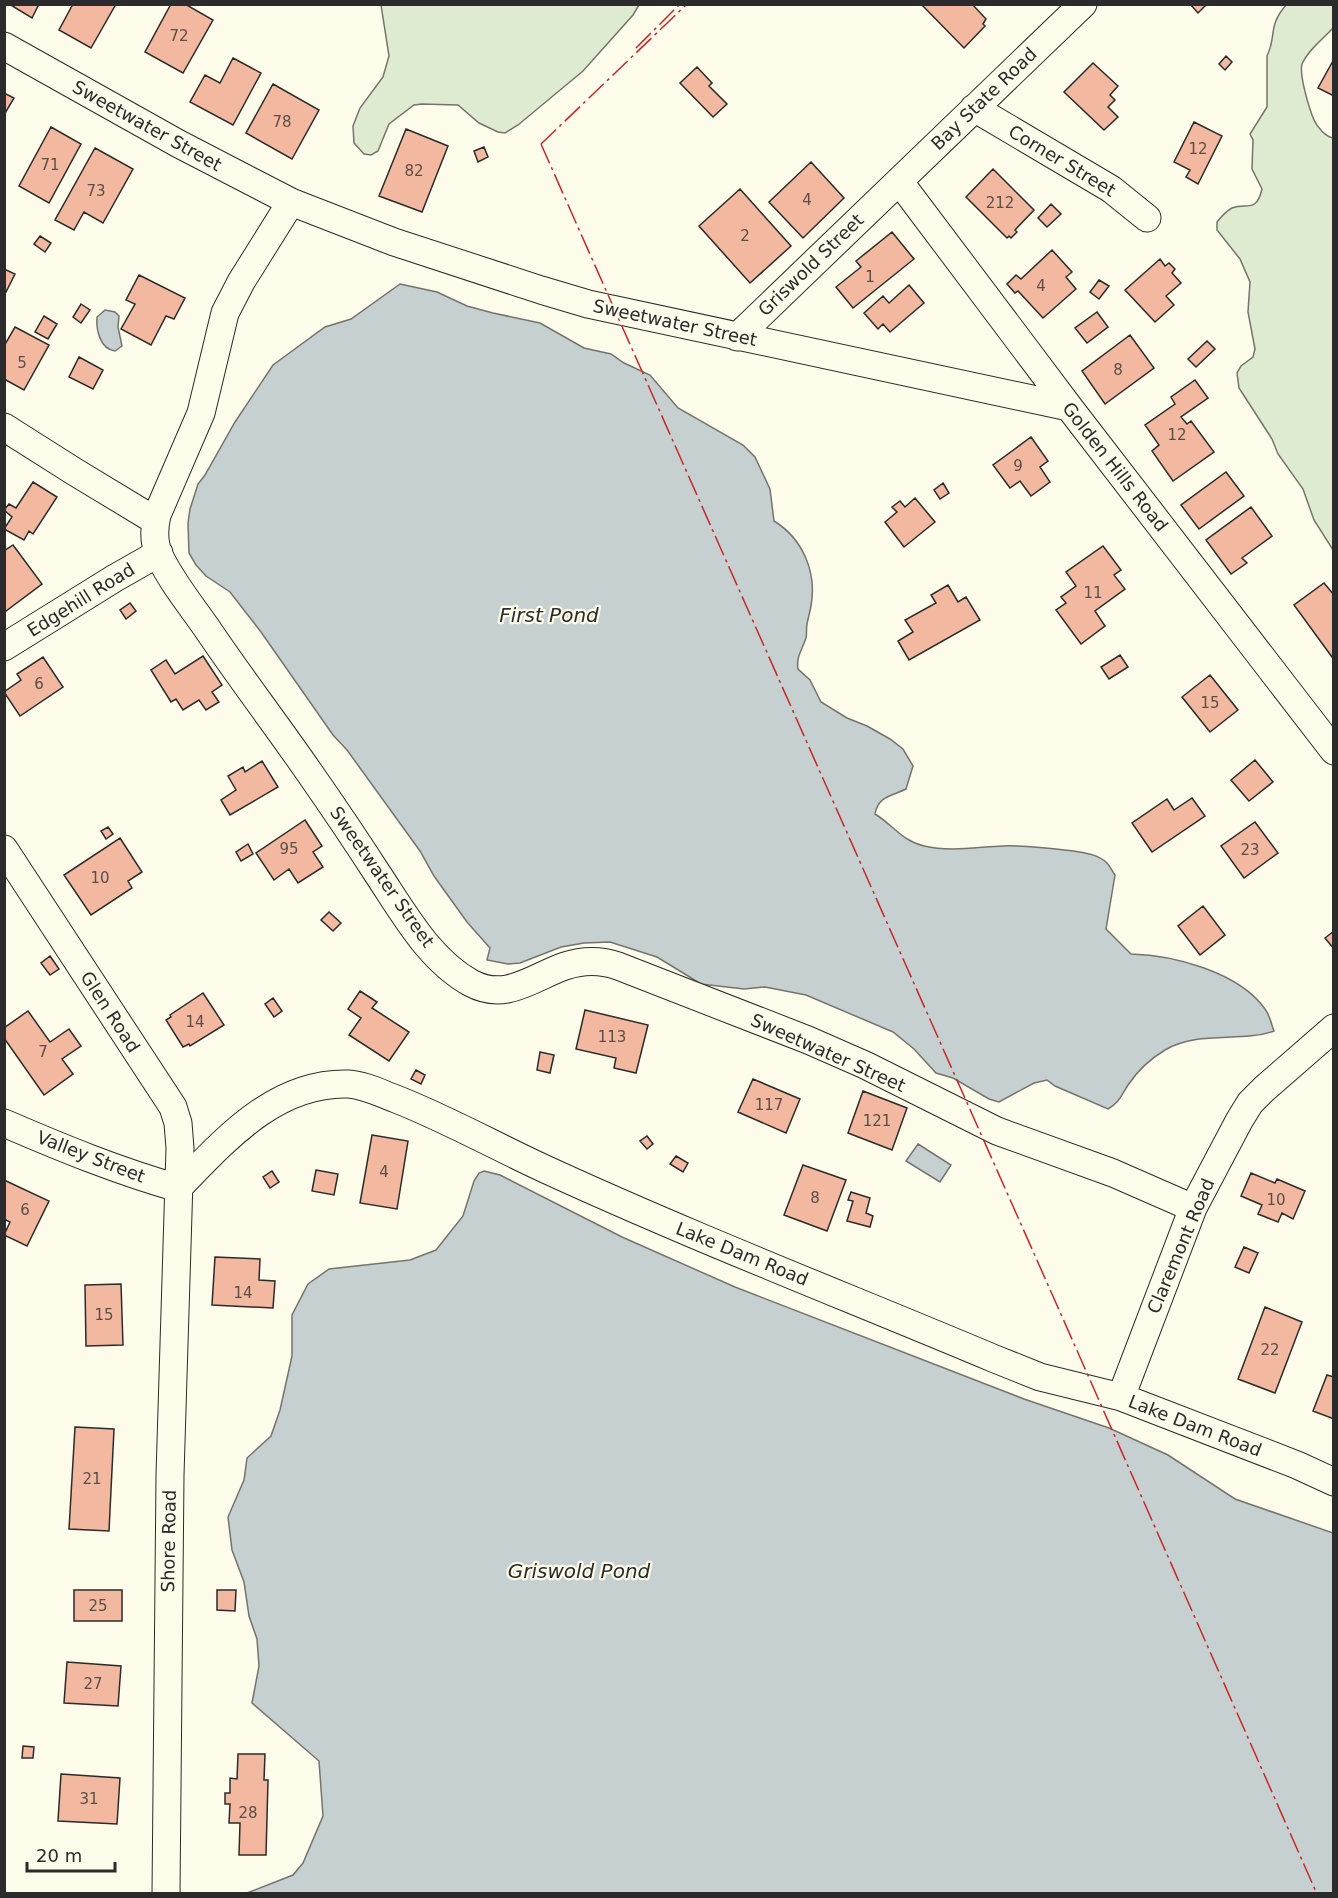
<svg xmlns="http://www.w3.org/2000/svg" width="1338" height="1898" viewBox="0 0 1338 1898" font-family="'DejaVu Sans',sans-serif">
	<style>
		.green { fill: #deebd1; stroke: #74746e; stroke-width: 1.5 }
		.water { fill: #c7d0d0; stroke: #74746e; stroke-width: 1.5 }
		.building { fill: #f2b8a0; stroke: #2b2b2b; stroke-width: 1.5 }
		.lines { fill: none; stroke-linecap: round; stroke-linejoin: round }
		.street-casing { stroke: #2b2b2b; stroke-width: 29 }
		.street { stroke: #fdfbea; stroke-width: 27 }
		.power { stroke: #c62828; stroke-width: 1.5; stroke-dasharray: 21 4.5 3 4.5; stroke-linecap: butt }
		.labels { text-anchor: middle; stroke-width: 4.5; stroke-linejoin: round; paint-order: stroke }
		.number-label { font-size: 15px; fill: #5d4e48 }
		.street-label { font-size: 18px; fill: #2b2b2b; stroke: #fdfbea }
		.water-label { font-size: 20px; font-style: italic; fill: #2b2b2b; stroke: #fdfbea }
	</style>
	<rect width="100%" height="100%" fill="#fdfbea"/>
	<!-- green -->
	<path class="green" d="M1287 4 1333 5V28C1323 39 1308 50 1302 64 1299 75 1309 108 1314 120 1317 127 1326 137 1333 138V550L1314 520 1303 489 1278 454 1272 439 1239 388 1237 373 1241 366 1253 357 1255 349 1248 312 1250 282 1240 259 1217 230V222C1221 217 1226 211 1232 208 1247 202 1256 214 1262 189L1252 169 1253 140 1250 134 1267 107V56C1277 36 1267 26 1287 4Z
		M381 5V4L639 5 633 15 583 71 518 125 505 133 498 132 479 123 458 105 422 104 414 105 389 124 378 151 371 155 364 154 354 143 353 126 360 108 383 77 389 56Z"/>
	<!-- water -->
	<path class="water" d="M400 284 437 292 467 306 493 313 540 323 584 348 611 354 624 363 650 375 678 408 743 445 755 457 770 489 774 521C803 539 817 572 811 606 810 612 808 618 807 624 806 629 807 634 806 638 802 650 796 657 798 669L810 680 821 702 847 718 867 726 890 739 903 749 913 766 906 789C892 796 878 796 875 814 893 825 902 841 924 846 950 852 977 847 1003 846 1027 845 1049 848 1073 851 1084 853 1098 854 1107 863 1110 866 1112 871 1115 875L1106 929 1131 954C1173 955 1239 972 1265 1009 1270 1015 1271 1024 1274 1031 1240 1043 1200 1030 1165 1050 1150 1059 1138 1070 1128 1085 1122 1094 1119 1103 1108 1109L1055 1086 1047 1080 1034 1083 999 1102 989 1099 953 1078 936 1073 914 1049 893 1032 806 995 765 987 744 989 701 984 657 957 610 942 584 943 561 947 520 963 508 964 487 960 490 948 467 922 434 876 420 851 347 750 333 735 261 632 230 592 206 576 196 565 189 553 188 523 190 509 198 484 205 475 235 422 273 365 325 327 351 319Z
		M105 310 115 312 119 316 118 327 122 346 115 351C100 349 96 330 97 317Z
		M918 1144 951 1165 940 1182 906 1161Z
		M484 1171 500 1175 622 1237 735 1287 1024 1399 1109 1428 1168 1455 1235 1499 1333 1533V1893H247L293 1875 303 1863 323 1816 319 1761 252 1703 259 1666 257 1639 249 1616 244 1582 232 1550 228 1517 244 1480 247 1458 271 1436 280 1410 292 1356V1315L308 1284 329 1269 410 1260 436 1250 463 1216 474 1181 479 1173Z"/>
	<!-- building -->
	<path class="building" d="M9 4H39L32 18Z
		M73 4H116L91 48 59 30Z
		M171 4H185L213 20 183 73 145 52Z
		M921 4H972L986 19 983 24 985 26 964 48Z
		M1190 4H1207L1198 13Z
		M1226 56 1232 62 1225 70 1219 64Z
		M233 58 261 73 233 125 190 102 205 75 220 83Z
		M1334 59V96L1318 88Z
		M1093 63 1118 86 1110 95 1115 100 1108 107 1118 117 1104 130 1064 92Z
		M697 67 712 83 709 86 727 104 713 117 680 83Z
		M273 84 319 110 292 159 246 133Z
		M4 93 14 98 4 115Z
		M1194 122 1222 136 1198 184 1186 177 1190 170 1174 162Z
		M51 127 81 144 49 203 19 186Z
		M406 129 448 146 422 212 379 196Z
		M484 147 488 157 478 162 474 151Z
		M95 148 133 169 103 223 84 212 74 230 55 220Z
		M811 162 844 198 803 238 769 202Z
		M993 169 1034 210 1015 230 1017 232 1011 238 1009 236 1007 238 966 197Z
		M740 189 791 246 750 283 699 226Z
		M1051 204 1061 214 1047 227 1038 218Z
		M892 232 914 259 853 308 836 287 861 267 856 261Z
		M40 236 51 243 45 252 34 244Z
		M1052 250 1072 272 1066 277 1076 289 1043 318 1018 291 1015 293 1007 284 1016 275 1021 279Z
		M1160 259 1165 266 1169 263 1175 269 1172 273 1181 283 1166 296 1174 305 1155 322 1125 290Z
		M4 269 15 274 6 292 4 291Z
		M139 275 185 298 174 319 166 316 151 345 121 329 135 304 126 300Z
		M1099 280 1109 286 1099 299 1090 292Z
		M909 285 924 303 890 332 883 324 878 329 864 313 883 296 889 303Z
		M81 304 90 310 81 323 73 317Z
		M1097 312 1108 327 1087 343 1075 328Z
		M44 316 57 324 48 339 35 332Z
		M15 327 49 345 24 390 4 379V346Z
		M1130 335 1154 368 1105 404 1082 371Z
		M1207 341 1215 349 1196 367 1188 359Z
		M79 357 103 370 93 389 69 377Z
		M1195 380 1208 398 1181 417 1187 424 1191 421 1214 452 1173 481 1152 451 1159 445 1145 425 1175 404 1171 397Z
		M1031 437 1048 461 1040 467 1050 482 1031 496 1020 481 1010 488 993 465Z
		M1226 472 1244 496 1199 529 1181 505Z
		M33 482 57 497 33 534 29 531 24 540 4 529 12 517 4 510 9 504 16 508Z
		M943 483 949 493 940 499 934 490Z
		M915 498 935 522 904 547 885 522 897 512 892 507 900 501 905 507Z
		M1251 507 1272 536 1242 558 1247 563 1231 574 1206 540Z
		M13 545 42 584 6 611 4 609V551Z
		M1103 546 1121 570 1114 575 1125 589 1095 611 1105 626 1081 644 1056 610 1066 603 1061 597 1076 586 1066 572Z
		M1324 583 1334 595V655L1332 657 1294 605Z
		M948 585 958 602 966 597 980 620 909 660 898 641 913 632 905 620 936 603 931 595Z
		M130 603 136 611 126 619 120 610Z
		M1120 655 1128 667 1109 679 1101 667Z
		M203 656 222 685 212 692 219 702 206 710 199 700 183 710 176 699 171 702 151 670 166 660 175 674Z
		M43 657 63 687 20 716 4 692 21 680 17 674Z
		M1210 675 1238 710 1210 732 1182 697Z
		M1255 760 1273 782 1249 801 1231 780Z
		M262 761 278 787 230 815 221 800 236 790 228 776 243 767 245 772Z
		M1192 798 1205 816 1152 852 1132 823 1167 799 1174 810Z
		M305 820 322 846 313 852 323 867 298 883 289 869 274 880 256 853Z
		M1255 822 1278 853 1244 878 1221 846Z
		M108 827 113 834 106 839 101 831Z
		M120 838 142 872 128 881 132 888 91 915 64 875Z
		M248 844 253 854 241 861 236 852Z
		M1203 906 1225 935 1200 955 1178 926Z
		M329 912 341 923 333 931 321 920Z
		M1334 931V949L1325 938Z
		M50 956 59 969 50 975 41 963Z
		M360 991 377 1002 372 1008 409 1032 389 1061 349 1035 361 1018 348 1009Z
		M203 993 224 1025 190 1046 189 1044 183 1047 166 1020 171 1017 170 1015Z
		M273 998 282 1011 274 1017 265 1004Z
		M585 1010 648 1025 636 1073 614 1068 616 1058 576 1049Z
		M28 1011 50 1042 69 1029 81 1046 62 1059 73 1074 44 1095 4 1038V1028Z
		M540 1052 554 1055 550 1073 537 1070Z
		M416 1070 425 1075 421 1084 411 1079Z
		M753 1079 800 1099 786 1133 738 1112Z
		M863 1091 907 1108 892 1150 848 1133Z
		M372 1135 408 1141 397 1209 360 1203Z
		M647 1136 653 1144 647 1149 640 1141Z
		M676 1156 688 1163 683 1172 670 1164Z
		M803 1165 846 1180 827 1231 784 1215Z
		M316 1170 338 1174 334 1195 312 1191Z
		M272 1171 279 1182 270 1188 263 1177Z
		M1251 1173 1275 1183 1277 1179 1305 1191 1293 1219 1282 1213 1278 1222 1258 1214 1262 1205 1241 1196Z
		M4 1180 49 1201 27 1246 4 1235 10 1222 4 1219Z
		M851 1192 870 1198 866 1213 873 1216 870 1227 847 1221 853 1201 848 1200Z
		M1244 1247 1258 1253 1249 1273 1235 1267Z
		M215 1257 260 1259 259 1280 275 1281 273 1308 212 1305Z
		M121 1284 123 1345 86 1346 85 1285Z
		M1265 1307 1302 1322 1275 1393 1238 1379Z
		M1327 1375 1334 1377V1419L1313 1411Z
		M75 1427 114 1429 109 1531 69 1529Z
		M74 1590H122V1621H74Z
		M217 1590H236L235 1611 217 1610Z
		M67 1662 121 1666 118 1706 64 1703Z
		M23 1746 34 1747 33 1758H22Z
		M238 1754H265L264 1780H268L266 1855H239L240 1823H229L230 1804H225V1793H230V1778L237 1779Z
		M61 1774 120 1778 117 1824 58 1821Z"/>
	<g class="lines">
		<defs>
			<path id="street" d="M4 46 179 144 291 202 394 242 541 290 588 304 1069 407
				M974 108 1111 189 1147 218
				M899 181 1069 407 1334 751
				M291 202 241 282 225 313 201 413 157 515C154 528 153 541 159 555 171 581 190 604 206 627 239 676 275 723 309 772 332 805 355 839 377 873 403 912 429 960 471 983 506 1002 533 977 565 966 583 960 601 960 618 966L808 1040 865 1065 997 1131 1113 1173 1193 1208
				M737 337 1083 4
				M4 427 75 472 156 521
				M4 647 115 578 159 553
				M4 849 173 1107 178 1123 180 1148 170 1475 166 1894
				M4 1123C62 1148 118 1171 178 1188
				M178 1188C225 1140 275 1082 348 1084 365 1085 380 1093 396 1099 447 1119 495 1146 545 1169 693 1237 845 1296 995 1359L1040 1377 1121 1397 1297 1465 1334 1482
				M1121 1397 1193 1208 1239 1121 1250 1103 1264 1089 1334 1028"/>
		</defs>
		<!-- street casing -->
		<use href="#street" class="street-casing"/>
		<!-- street -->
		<use href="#street" class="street"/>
		<!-- power -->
		<path class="power" d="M636 48 680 4
			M541 144 1056 1303 1317 1894
			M541 144 687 4"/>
	</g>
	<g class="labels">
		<!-- number labels -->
		<g class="number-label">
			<text x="179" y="41">72</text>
			<text x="282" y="127">78</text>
			<text x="1198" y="154">12</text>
			<text x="50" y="170">71</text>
			<text x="414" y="176">82</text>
			<text x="96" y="196">73</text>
			<text x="807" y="205">4</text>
			<text x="1000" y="208">212</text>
			<text x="745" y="241">2</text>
			<text x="870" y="282">1</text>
			<text x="1041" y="291">4</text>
			<text x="22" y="368">5</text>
			<text x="1118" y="375">8</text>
			<text x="1177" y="440">12</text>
			<text x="1018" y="471">9</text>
			<text x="1093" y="598">11</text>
			<text x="39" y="689">6</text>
			<text x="1210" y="708">15</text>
			<text x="289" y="854">95</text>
			<text x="1250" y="855">23</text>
			<text x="100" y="883">10</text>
			<text x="195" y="1027">14</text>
			<text x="612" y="1042">113</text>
			<text x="43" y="1057">7</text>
			<text x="769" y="1110">117</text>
			<text x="877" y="1126">121</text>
			<text x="384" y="1177">4</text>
			<text x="815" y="1203">8</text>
			<text x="1276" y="1205">10</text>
			<text x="25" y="1215">6</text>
			<text x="243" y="1298">14</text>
			<text x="104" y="1320">15</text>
			<text x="1270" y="1355">22</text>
			<text x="92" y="1484">21</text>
			<text x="98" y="1611">25</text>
			<text x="93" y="1689">27</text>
			<text x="89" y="1804">31</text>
			<text x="248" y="1818">28</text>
		</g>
		<!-- street labels -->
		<g class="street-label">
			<text transform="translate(984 99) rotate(-44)" y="6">Bay State Road</text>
			<text transform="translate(147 126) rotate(29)" y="6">Sweetwater Street</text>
			<text transform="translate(1062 161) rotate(31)" y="6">Corner Street</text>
			<text transform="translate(811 265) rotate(-44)" y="6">Griswold Street</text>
			<text transform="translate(675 323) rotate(12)" y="6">Sweetwater Street</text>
			<text transform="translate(1115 467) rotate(52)" y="6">Golden Hills Road</text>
			<text transform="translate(81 600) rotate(-32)" y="6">Edgehill Road</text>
			<text transform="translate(382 877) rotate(55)" y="6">Sweetwater Street</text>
			<text transform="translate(110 1012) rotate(57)" y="6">Glen Road</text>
			<text transform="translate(828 1053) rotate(24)" y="6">Sweetwater Street</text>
			<text transform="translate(91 1157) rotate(21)" y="6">Valley Street</text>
			<text transform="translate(1181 1246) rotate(-67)" y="6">Claremont Road</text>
			<text transform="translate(742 1254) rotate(22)" y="6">Lake Dam Road</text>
			<text transform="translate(1195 1426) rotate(21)" y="6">Lake Dam Road</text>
			<text transform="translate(169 1541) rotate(-89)" y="6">Shore Road</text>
		</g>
		<!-- water labels -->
		<g class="water-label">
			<text x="549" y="622">First Pond</text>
			<text x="579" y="1578">Griswold Pond</text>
		</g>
	</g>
	<!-- border -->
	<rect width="1338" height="1898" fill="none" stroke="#2b2b2b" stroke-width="12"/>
	<!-- scale -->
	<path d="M27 1862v9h88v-9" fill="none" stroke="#2b2b2b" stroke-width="3"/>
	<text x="36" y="1862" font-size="18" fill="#2b2b2b" stroke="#fdfbea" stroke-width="4.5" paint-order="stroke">20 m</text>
</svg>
